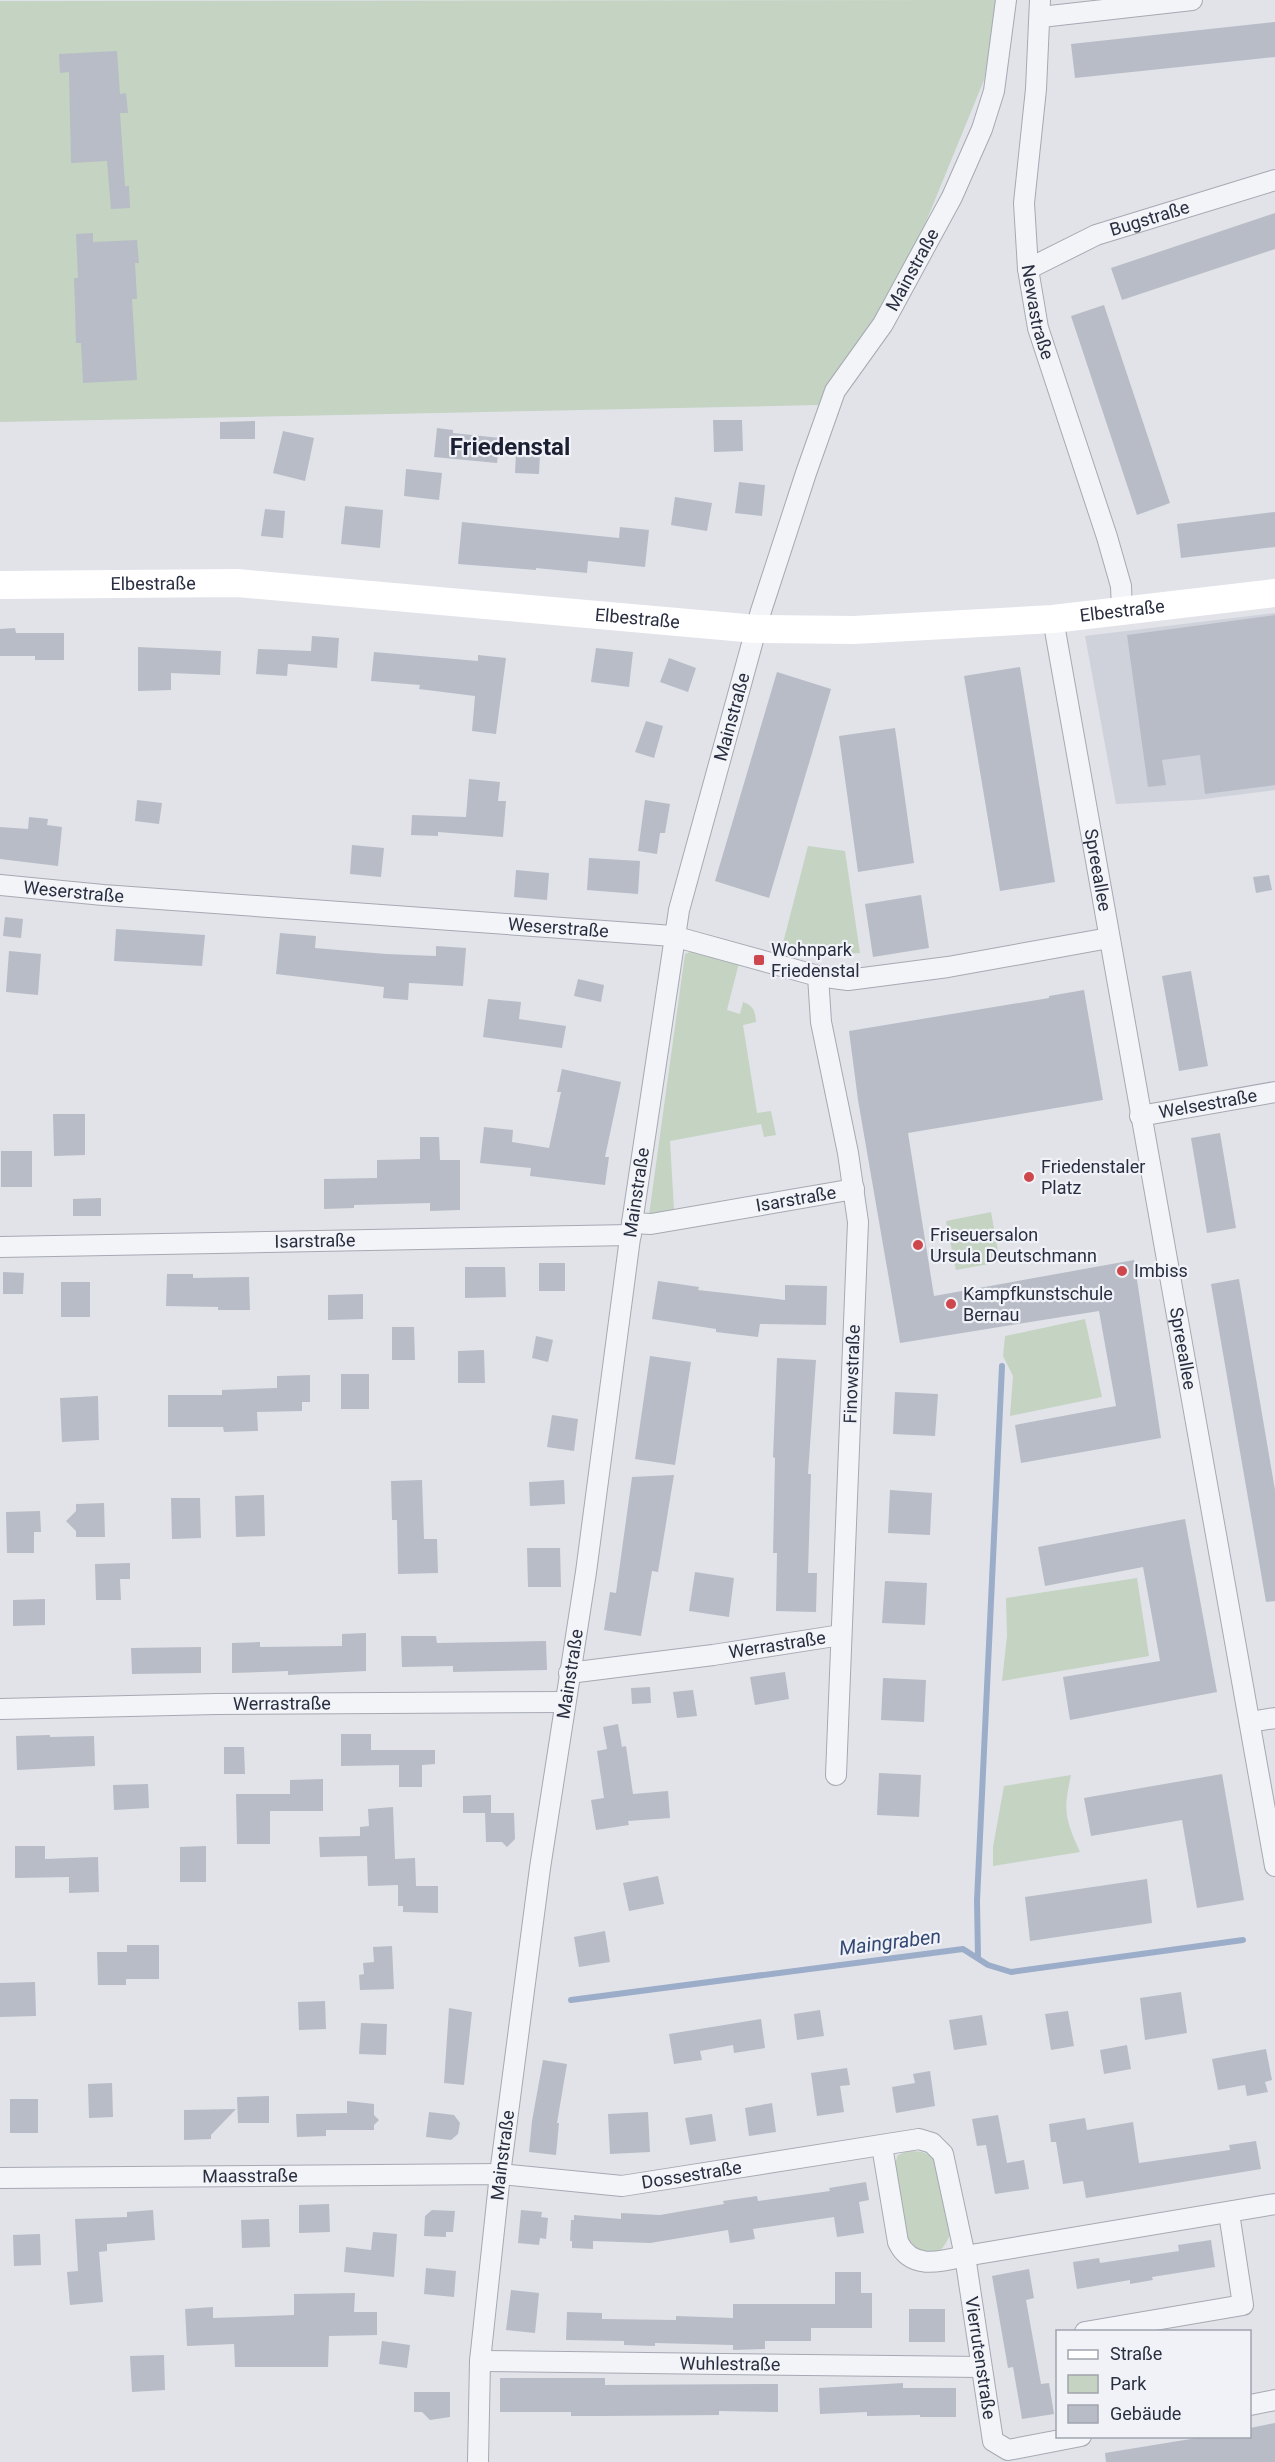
<svg xmlns="http://www.w3.org/2000/svg" width="1275" height="2462" viewBox="0 0 1275 2462" font-family="Roboto,sans-serif">
	<style>
		.built { fill: #cfd2db }
		.green { fill: #c4d3c2 }
		.lines { fill: none; stroke-linecap: round; stroke-linejoin: round }
		.stream { stroke: #9cadc9; stroke-width: 6 }
		.building { fill: #b8bcc6 }
		.street-casing { stroke: #a6a9b3; stroke-width: 22 }
		.street { stroke: #f3f4f8; stroke-width: 20 }
		.secondary { stroke: #fff; stroke-width: 28 }
		.poi-dot { fill: #cd474c; stroke: #f0f2f7; stroke-width: 2 }
		.labels { text-anchor: middle; stroke-width: 4.5; stroke-linejoin: round; paint-order: stroke }
		.street-label { font-size: 18px; fill: #292f41; stroke: #f0f2f7 }
		.poi-label { font-size: 18px; fill: #292f41; stroke: #f0f2f7; text-anchor: start }
		.water-label { font-size: 20px; font-style: italic; fill: #334974; stroke: #f0f2f7 }
		.district-label { font-size: 24px; font-weight: bold; fill: #1b2032; stroke: #f0f2f7 }
	</style>
	<rect width="100%" height="100%" fill="#e1e3e9"/>
	<!-- built -->
	<path class="built" d="M1275 613V790L1196 800 1116 804 1085 636Z"/>
	<!-- green -->
	<path class="green" d="M999 0 984 80 910 261 877 322 819 405 0 422V1Z
		M808 846 845 851 860 953 829 955 783 943Z
		M695 950 739 963 727 1010 740 1014 743 1002C754 1006 755 1011 756 1022L743 1025 757 1113 771 1111 776 1135 764 1137 761 1124 670 1141 674 1210 649 1215 685 954Z
		M991 1212 1000 1262 956 1270 946 1221Z
		M1085 1319 1102 1397 1010 1416 1013 1376 1003 1356 1005 1336Z
		M1137 1578 1149 1656 1002 1681 1007 1636 1006 1598Z
		M1071 1775C1063 1812 1065 1818 1080 1852L993 1866V1847L1004 1786Z
		M908 2151C917 2151 927 2151 934 2159 941 2168 952 2220 950 2232 949 2240 944 2246 939 2252H920L909 2245 902 2235 892 2171 898 2155Z"/>
	<g class="lines">
		<!-- stream -->
		<path class="stream" d="M978 1958 977 1901 1002 1366
			M571 2000 963 1949 988 1965 1011 1972 1243 1940"/>
	</g>
	<!-- building -->
	<path class="building" d="M1275 22V57L1075 78 1071 44Z
		M117 51 120 94 126 93 128 113H120L125 186H129L130 208 111 209 107 161 71 163 69 72 60 73 59 54Z
		M1275 213V249L1122 300 1111 268Z
		M93 233V242L137 240 139 263H135L137 299H132L137 380 83 383 81 343H76L75 307 74 278H78L76 234Z
		M1104 305 1170 503 1137 515 1071 316Z
		M713 420H742L743 451 714 452Z
		M255 421V439H220V422Z
		M437 428 453 430V433L500 438 497 463 434 457Z
		M283 431 314 438 305 481 273 473Z
		M516 453 540 454 539 474 515 473Z
		M406 469 442 473 439 500 404 496Z
		M739 482 765 485 762 516 735 513Z
		M675 497 712 503 707 531 671 525Z
		M345 506 383 510 380 548 341 544Z
		M265 509 285 511 283 538 261 536Z
		M1275 512V547L1181 558 1177 524Z
		M462 522 619 538 620 527 649 530 645 567 588 561 587 573 536 568V570L458 564Z
		M1275 615V785L1205 794 1200 755 1162 760 1166 785 1148 787 1127 635Z
		M15 628 16 633H64V660H35V656H0V629Z
		M312 636 339 638 337 668 288 664 287 676 256 674 258 649 311 651Z
		M138 647 221 651 220 675 171 673V690L138 691Z
		M596 648 633 652 629 687 591 682Z
		M374 652 478 661V655L506 658 496 734 472 731 475 696 419 689 420 685 371 681Z
		M669 658 696 668 688 692 660 682Z
		M1020 667 1055 882 1000 891 964 676Z
		M777 672 831 689 769 898 715 881Z
		M646 721 663 726 654 758 635 752Z
		M895 728 914 863 858 872 839 736Z
		M469 779 500 782 498 801H506L503 837 438 832V836L411 835 412 815 466 817Z
		M137 800 162 803 159 824 135 821Z
		M645 800 670 804 665 833H660L657 854 638 851Z
		M29 817 48 819 47 825 62 827 58 866 0 859V827L28 829Z
		M352 845 384 848 381 877 350 874Z
		M589 858 640 861 638 894 587 890Z
		M516 870 549 873 547 900 514 897Z
		M1269 875 1272 890 1256 893 1253 877Z
		M921 895 929 948 873 957 865 904Z
		M5 917 23 919 21 938 3 936Z
		M116 929 205 935 202 966 114 961Z
		M280 933 316 936 315 948 386 954 436 956V946L466 948 463 986 409 983 408 1000 383 998 384 987 276 974Z
		M9 951 41 954 38 995 6 992Z
		M1191 971 1208 1066 1179 1071 1162 976Z
		M578 979 604 985 601 1002 574 996Z
		M1084 990 1103 1100 908 1133 934 1296 1134 1260 1161 1438 1021 1463 1015 1425 1116 1406 1099 1311 900 1343 858 1100 849 1031 1049 998V996Z
		M488 999 521 1002 519 1019 566 1026 562 1048 483 1037Z
		M562 1069 621 1082 605 1157H609L605 1185 530 1176 531 1168 480 1163 484 1127 513 1130 512 1142 549 1148 561 1092H557Z
		M53 1114H85V1155L54 1156Z
		M1220 1133 1236 1228 1207 1233 1191 1138Z
		M420 1137H439L440 1160H460V1210L430 1211V1203L354 1205V1208L324 1209V1179L377 1178V1160L420 1159Z
		M1 1151H32V1187H1Z
		M101 1198V1216H73V1199Z
		M539 1263H565V1291H539Z
		M465 1267H505L506 1297 465 1298Z
		M3 1272 24 1273 23 1294H3Z
		M167 1274H193V1278L249 1277 250 1310H218V1307L166 1306Z
		M1239 1279 1275 1490V1601L1266 1602 1211 1284Z
		M658 1281 699 1287 698 1290 785 1300V1285L827 1286 826 1325 760 1324 758 1337 716 1332V1329L652 1319Z
		M61 1282H90V1317H61Z
		M363 1294V1319L328 1320V1295Z
		M392 1327H414L415 1360H392Z
		M536 1336 553 1340 548 1362 532 1358Z
		M484 1350 485 1383H458V1351Z
		M650 1356 691 1362 675 1465 635 1459Z
		M777 1358 816 1360 808 1474H811L808 1573H817L816 1612 776 1611 777 1553H773L775 1458 773 1457Z
		M341 1374H369V1409H341Z
		M310 1375V1402H302V1411L257 1412 258 1431 224 1432 223 1427H168V1395H222V1390L277 1388V1376Z
		M895 1392 938 1394 935 1436 893 1434Z
		M98 1396 99 1440 62 1442 60 1398Z
		M552 1415 578 1419 574 1451 547 1447Z
		M674 1475 658 1572 652 1571 641 1636 604 1630 610 1592 616 1593 632 1477Z
		M422 1480 424 1539H437L438 1573 398 1574 397 1520H392L391 1481Z
		M564 1480 565 1504 530 1506 529 1482Z
		M890 1490 932 1493 930 1535 888 1533Z
		M264 1495 265 1536 236 1537 235 1496Z
		M171 1498H200L201 1538 172 1539Z
		M104 1503 105 1537H76V1531L66 1521 76 1511V1504Z
		M40 1511 41 1532H34V1553H7L6 1512Z
		M1185 1519 1217 1692 1070 1720 1063 1677 1160 1661 1143 1567 1045 1586 1038 1547Z
		M527 1548H560L561 1587H528Z
		M130 1563V1579H120L121 1600H96L95 1564Z
		M695 1572 734 1578 729 1617 689 1611Z
		M885 1581 927 1583 925 1625 882 1623Z
		M45 1599V1625L13 1626V1600Z
		M366 1633V1671L288 1675V1671L232 1673V1643L260 1642V1647L342 1646V1634Z
		M401 1636H436L437 1643 546 1641 547 1670 453 1672V1666L402 1667Z
		M201 1647V1673L132 1674 131 1648Z
		M785 1672 789 1699 755 1705 750 1677Z
		M883 1678 926 1680 924 1722 881 1720Z
		M650 1687 651 1703 632 1704 631 1688Z
		M693 1690 697 1716 677 1718 673 1692Z
		M618 1724 622 1747 626 1746 633 1794 668 1791 670 1818 628 1821 629 1825 596 1830 591 1800 604 1798 597 1751 607 1749 603 1727Z
		M341 1734H371V1750H435V1764L422 1765V1787H399V1765L341 1766Z
		M50 1735V1737L94 1736 95 1766 17 1770 16 1736Z
		M224 1747H244L245 1774H224Z
		M879 1773 921 1775 919 1817 877 1815Z
		M1222 1774 1244 1900 1197 1908 1182 1820 1091 1836 1084 1798Z
		M323 1779V1811H270V1844H237L236 1794H290V1780Z
		M148 1784 149 1808 114 1810 113 1785Z
		M491 1795V1813H463V1796Z
		M393 1807 395 1859 415 1858 416 1886H438V1913L403 1912V1906H398V1885L368 1886 367 1856 320 1857 319 1837 360 1836V1827L369 1826 368 1809Z
		M485 1813H514L515 1839 507 1847 502 1842H486Z
		M15 1846H45V1859L98 1857 99 1892 69 1893V1877L15 1878Z
		M206 1846V1882H180V1847Z
		M658 1876 664 1904 629 1911 623 1883Z
		M1147 1879 1152 1923 1030 1941 1025 1897Z
		M605 1931 610 1962 579 1967 574 1937Z
		M127 1945H159V1979H126V1985H98L97 1952H127Z
		M392 1946 394 1989 360 1990 359 1975 364 1974 363 1963 374 1962 373 1947Z
		M35 1982 36 2016 0 2017V1983Z
		M1181 1992 1187 2033 1145 2040 1140 1998Z
		M325 2001 326 2029 299 2030 298 2002Z
		M449 2008 472 2012 464 2085 444 2083Z
		M820 2010 824 2036 797 2040 794 2014Z
		M1068 2011 1074 2046 1051 2050 1045 2014Z
		M982 2015 987 2045 954 2050 949 2020Z
		M761 2019 765 2048 734 2053 733 2045 700 2051 702 2060 674 2064 669 2034Z
		M361 2023 387 2024 386 2055 359 2054Z
		M1127 2045 1131 2069 1104 2074 1100 2050Z
		M1266 2049 1272 2080 1265 2082 1268 2092 1247 2096 1245 2085 1218 2090 1212 2059Z
		M543 2060 567 2064 557 2123H559L556 2155 529 2152 532 2121Z
		M847 2068 850 2085 840 2086 844 2112 817 2116 811 2073Z
		M930 2071 935 2106 896 2113 892 2087 915 2083 913 2074Z
		M112 2083 113 2117 89 2118 88 2084Z
		M269 2096V2123H238L237 2097Z
		M10 2099H38V2133H10Z
		M347 2101 374 2104V2115L379 2120 374 2125V2130H326V2136L297 2137 296 2114 347 2113Z
		M772 2103 776 2132 749 2136 745 2108Z
		M236 2109 211 2135V2139L184 2140V2110Z
		M429 2112 454 2115 460 2123 458 2134 451 2140 426 2137Z
		M648 2112 650 2152 610 2154 608 2114Z
		M712 2114 716 2141 690 2145 685 2118Z
		M998 2115 1007 2163 1024 2160 1029 2189 995 2194 986 2145 977 2146 972 2119Z
		M1085 2118 1087 2130 1133 2122 1139 2163 1230 2150 1229 2145 1256 2141 1261 2169 1086 2198 1083 2181 1063 2184 1056 2142H1051L1049 2124Z
		M866 2182 869 2200 859 2202 864 2233 837 2237 834 2217 753 2229 755 2239 730 2243 728 2230 650 2243 593 2241V2249L572 2248V2241H570L571 2220H574V2215L621 2219V2213L660 2215 724 2204 723 2201 757 2196 758 2201 830 2191 829 2188Z
		M329 2204 330 2232 299 2233V2205Z
		M153 2210 155 2240 107 2244V2251L99 2252 103 2302 70 2305 67 2272 78 2271 75 2219 127 2217V2212Z
		M432 2210 455 2211 453 2232H446V2237L424 2236 425 2216Z
		M521 2210 542 2212 541 2217 548 2218 546 2239 540 2238 539 2245 518 2243Z
		M269 2219 270 2247 242 2248 241 2220Z
		M373 2232 397 2234 394 2277 344 2272 346 2247 371 2250Z
		M40 2234 41 2265 14 2266 13 2235Z
		M1211 2240 1215 2267 1152 2277 1153 2280 1130 2284V2280L1077 2289 1073 2262 1099 2258 1100 2263 1179 2251 1178 2245Z
		M426 2268 456 2271 454 2297 424 2294Z
		M1029 2269 1034 2298 1026 2300 1041 2384 1049 2383 1054 2414 1022 2419 1013 2367 1008 2368 992 2276Z
		M835 2272H861V2293H872V2328H811V2341H765V2349L733 2350V2345L655 2343V2346L624 2345V2341L566 2340 567 2312 602 2313V2319L676 2320V2316L733 2318V2304H835Z
		M511 2290 539 2293 535 2333 506 2330Z
		M355 2293 354 2312H377V2335L329 2336 328 2367H235L234 2344 187 2346 185 2309 213 2307V2318L294 2315V2294Z
		M909 2309H945V2342H909Z
		M382 2341 410 2345 407 2368 379 2364Z
		M164 2355 165 2390 132 2392 130 2356Z
		M500 2378H605V2385L778 2384V2412L719 2411V2415L604 2416H571V2412H500Z
		M903 2383V2388H956V2417H920V2415L867 2416V2412L820 2414 819 2388Z
		M414 2392H450V2417L430 2420 422 2412H414Z
		M1275 2423V2462H1106L1105 2453 1209 2436H1250V2428Z"/>
	<g class="lines">
		<defs>
			<g id="street">
				<path id="s1" d="M1040 0 1036 89 1024 203 1028 269 1038 328 1107 537 1121 586 1122 612"/>
				<path d="M1041 17 1192 0"/>
				<path id="s2" d="M1028 269 1096 235 1275 180"/>
				<path id="s3" d="M1053 619 1275 1866"/>
				<path id="s4" d="M0 885 103 895 673 936 818 976 848 980 948 967 1109 938"/>
				<path d="M818 976 821 1022 848 1153 858 1222 836 1775"/>
				<path id="s5" d="M1140 1116 1275 1092"/>
				<path id="s6" d="M632 1223 651 1224 854 1189"/>
				<path id="s7" d="M0 1247 631 1235"/>
				<path id="s8" d="M569 1673 713 1655 841 1635"/>
				<path id="s9" d="M0 1709 216 1704 565 1702"/>
				<path d="M1250 1722 1275 1718"/>
				<path id="s10" d="M882 2146 898 2242C911 2270 940 2262 965 2256L993 2441 1008 2450 1081 2436"/>
				<path id="s11" d="M0 2178 500 2174 622 2186 919 2139 932 2143 943 2154 965 2256 1275 2204"/>
				<path d="M1085 2332 1243 2305 1229 2213"/>
				<path id="s12" d="M480 2361 981 2367"/>
				<path d="M1250 2405 1275 2400"/>
				<path id="s13" d="M478 2462 480 2361 500 2174 540 1868 586 1572 632 1223 679 910 761 611 806 473 835 391 883 324 952 197 982 129 994 91 1006 0"/>
			</g>
		</defs>
		<!-- street casing -->
		<use href="#street" class="street-casing"/>
		<!-- street -->
		<use href="#street" class="street"/>
		<!-- secondary -->
		<path class="secondary" id="s14" d="M0 585 237 583 756 629 854 630 1053 619 1275 593"/>
	</g>
	<!-- markers -->
	<g class="poi-dot">
		<rect x="753" y="954" width="12" height="12" rx="3"/>
		<circle cx="1029" cy="1177" r="6"/>
		<circle cx="918" cy="1245" r="6"/>
		<circle cx="1122" cy="1271" r="6"/>
		<circle cx="951" cy="1304" r="6"/>
	</g>
	<g class="labels">
		<!-- street labels -->
		<g class="street-label">
			<text dy="6" stroke="none"><textPath href="#s2" startOffset="132">Bugstraße</textPath></text>
			<text dy="6" stroke="none"><textPath href="#s13" startOffset="2252">Mainstraße</textPath></text>
			<text dy="6" stroke="none"><textPath href="#s1" startOffset="314">Newastraße</textPath></text>
			<text dy="6" stroke="none"><textPath href="#s14" startOffset="153">Elbestraße</textPath></text>
			<text dy="6" stroke="none"><textPath href="#s14" startOffset="1125">Elbestraße</textPath></text>
			<text dy="6" stroke="none"><textPath href="#s14" startOffset="639">Elbestraße</textPath></text>
			<text dy="6" stroke="none"><textPath href="#s13" startOffset="1766">Mainstraße</textPath></text>
			<text dy="6" stroke="none"><textPath href="#s3" startOffset="255">Spreeallee</textPath></text>
			<text dy="6" stroke="none"><textPath href="#s4" startOffset="74">Weserstraße</textPath></text>
			<text dy="6" stroke="none"><textPath href="#s4" startOffset="560">Weserstraße</textPath></text>
			<text dy="6" stroke="none"><textPath href="#s5" startOffset="69">Welsestraße</textPath></text>
			<text dy="6" stroke="none"><textPath href="#s13" startOffset="1280">Mainstraße</textPath></text>
			<text dy="6" stroke="none"><textPath href="#s6" startOffset="166">Isarstraße</textPath></text>
			<text dy="6" stroke="none"><textPath href="#s7" startOffset="315">Isarstraße</textPath></text>
			<text dy="6" stroke="none"><textPath href="#s3" startOffset="741">Spreeallee</textPath></text>
			<text transform="translate(852 1374) rotate(-88)" y="6">Finowstraße</text>
			<text dy="6" stroke="none"><textPath href="#s8" startOffset="210">Werrastraße</textPath></text>
			<text dy="6" stroke="none"><textPath href="#s13" startOffset="794">Mainstraße</textPath></text>
			<text dy="6" stroke="none"><textPath href="#s9" startOffset="282">Werrastraße</textPath></text>
			<text dy="6" stroke="none"><textPath href="#s13" startOffset="308">Mainstraße</textPath></text>
			<text dy="6" stroke="none"><textPath href="#s11" startOffset="693">Dossestraße</textPath></text>
			<text dy="6" stroke="none"><textPath href="#s11" startOffset="250">Maasstraße</textPath></text>
			<text dy="6" stroke="none"><textPath href="#s10" startOffset="276">Vierrutenstraße</textPath></text>
			<text dy="6" stroke="none"><textPath href="#s12" startOffset="250">Wuhlestraße</textPath></text>
		</g>
		<!-- poi labels -->
		<g class="poi-label">
			<text x="771" y="956">Wohnpark<tspan x="771" dy="21">Friedenstal</tspan></text>
			<text x="1041" y="1173">Friedenstaler<tspan x="1041" dy="21">Platz</tspan></text>
			<text x="930" y="1241">Friseuersalon<tspan x="930" dy="21">Ursula Deutschmann</tspan></text>
			<text x="1134" y="1277">Imbiss</text>
			<text x="963" y="1300">Kampfkunstschule<tspan x="963" dy="21">Bernau</tspan></text>
		</g>
		<!-- water labels -->
		<g class="water-label">
			<text transform="translate(890 1942) rotate(-7)" y="7">Maingraben</text>
		</g>
		<!-- district labels -->
		<g class="district-label">
			<text x="510" y="455">Friedenstal</text>
		</g>
	</g>
	<!-- legend -->
	<rect x="1056" y="2330" width="195" height="108" fill="#f0f2f7" stroke="#a0a4ae" stroke-width="1.5"/>
	<rect x="1068" y="2350" width="30" height="9" fill="#ffffff" stroke="#a0a4ae" stroke-width="1.5"/>
	<text x="1110" y="2360" font-size="18" fill="#292f41">Straße</text>
	<rect x="1068" y="2375" width="30" height="18" fill="#c4d3c2" stroke="#a0a4ae" stroke-width="1.5"/>
	<text x="1110" y="2390" font-size="18" fill="#292f41">Park</text>
	<rect x="1068" y="2405" width="30" height="18" fill="#b8bcc6" stroke="#a0a4ae" stroke-width="1.5"/>
	<text x="1110" y="2420" font-size="18" fill="#292f41">Gebäude</text>
</svg>
